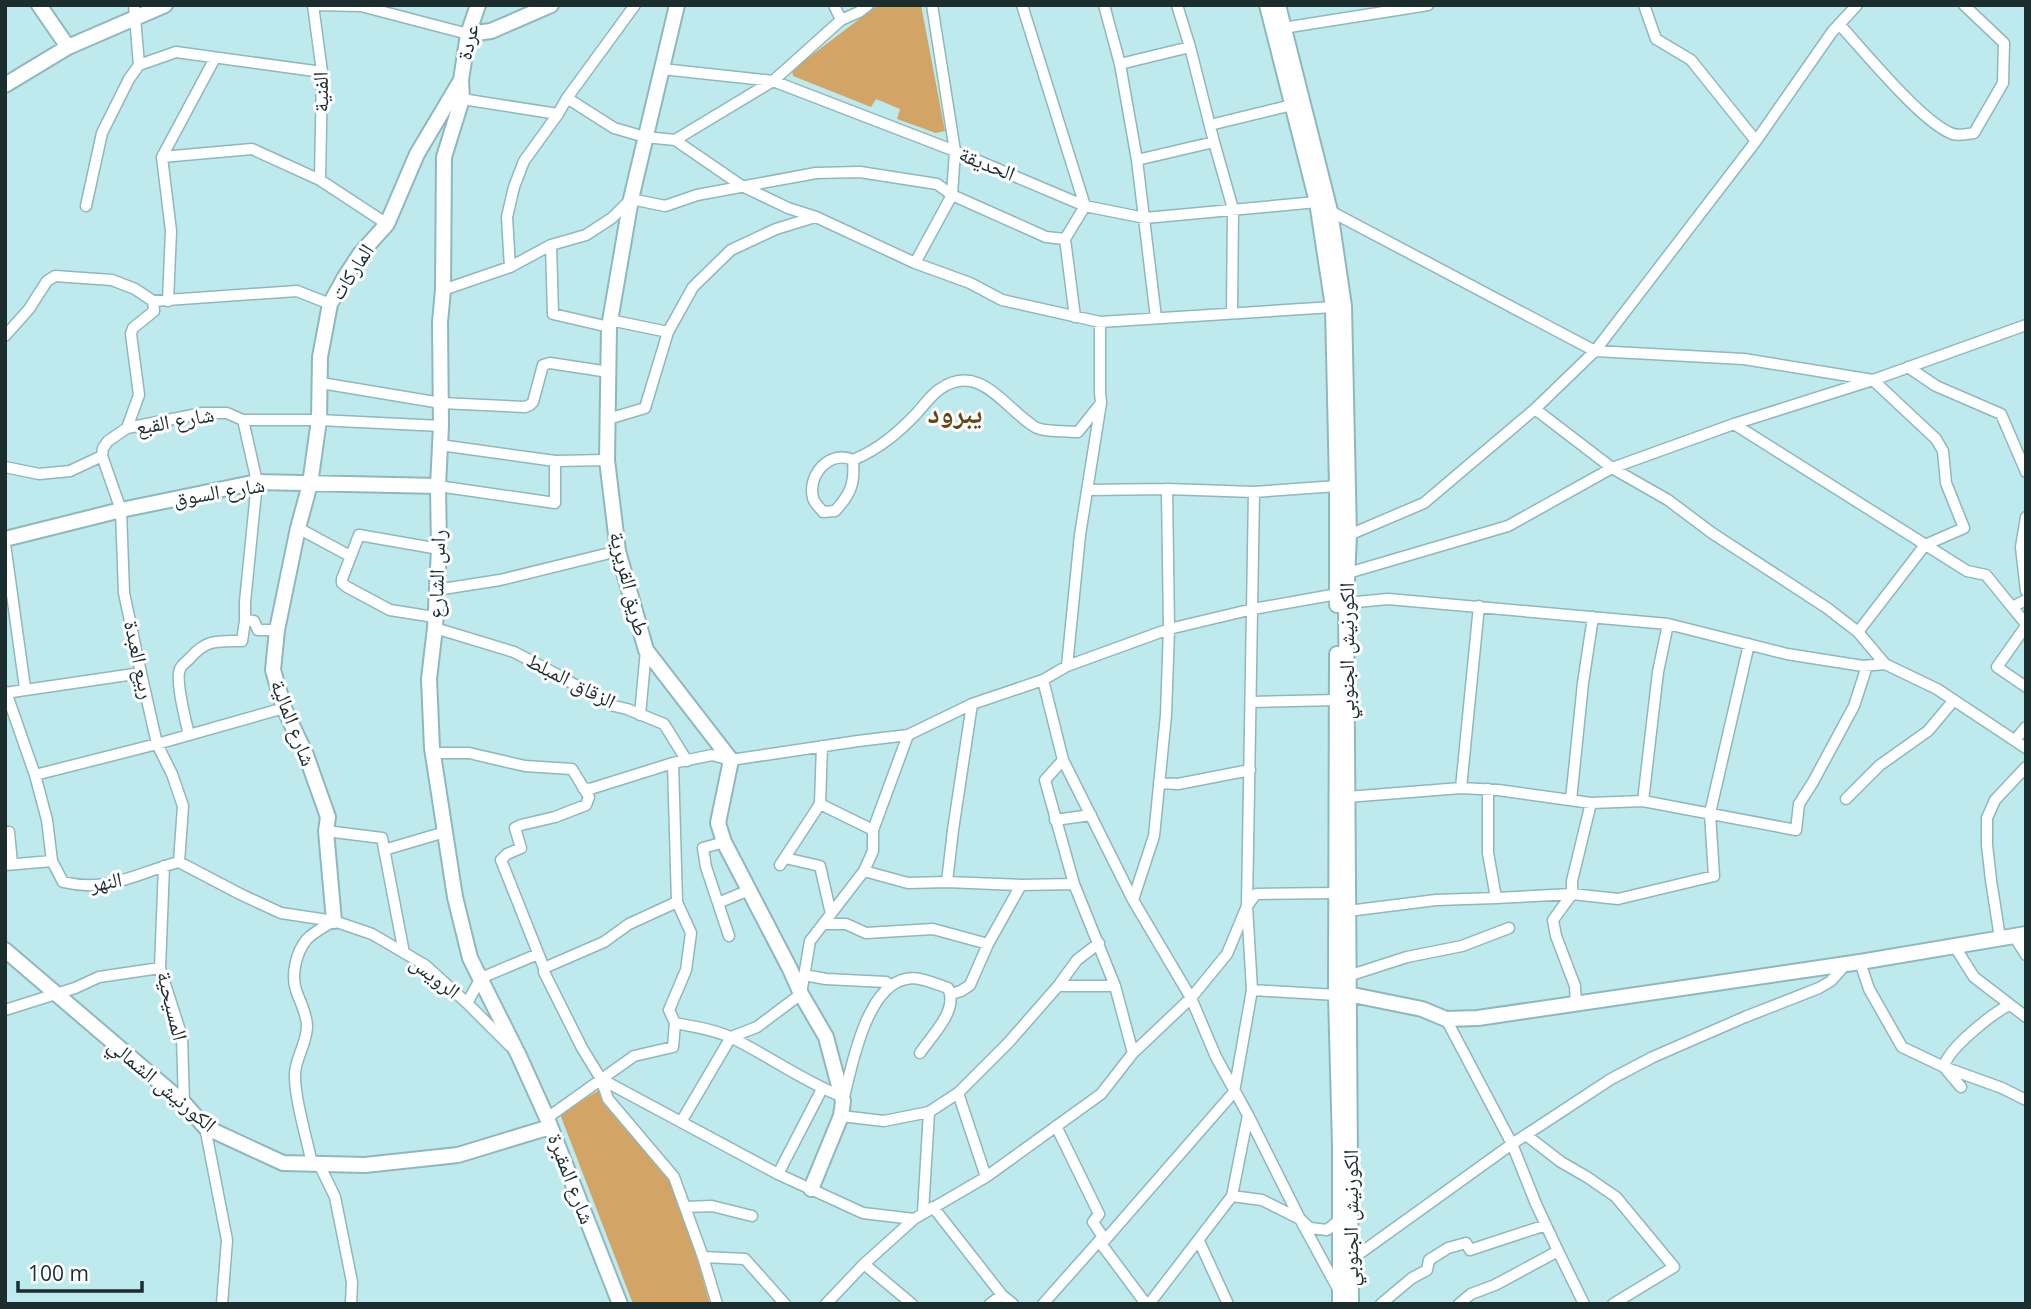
<svg xmlns="http://www.w3.org/2000/svg" width="2031" height="1309" viewBox="0 0 2031 1309" font-family="'Open Sans','Noto Naskh Arabic',sans-serif">
	<style>
		.green { fill: #d2a566 }
		.lines { fill: none; stroke-linecap: round; stroke-linejoin: round }
		.street-casing { stroke: #8fb8bc; stroke-width: 13 }
		.secondary-casing { stroke: #8fb8bc; stroke-width: 18 }
		.street { stroke: #fff; stroke-width: 10 }
		.secondary { stroke: #fff; stroke-width: 14 }
		.labels { text-anchor: middle; stroke-width: 6; stroke-linejoin: round; paint-order: stroke }
		.street-label { font-size: 21px; fill: #1c2d2e; stroke: #fff }
		.district-label { font-size: 28px; font-weight: bold; fill: #674611; stroke: #fff }
	</style>
	<rect width="100%" height="100%" fill="#bee9ed"/>
	<!-- green -->
	<path class="green" d="M878 5H921L945 131 936 133 897 119 900 109 876 99 871 107 793 76 792 70Z
		M601 1089 676 1186 710 1304H633L560 1114Z"/>
	<g class="lines">
		<defs>
			<path id="street" d="M134 5 139 65
				M834 5 841 20
				M1022 5 1085 206 1065 239 1075 317
				M1104 5 1120 64 1137 160 1156 318
				M1177 5 1190 47 1214 142 1233 209 1232 313
				M1644 5 1656 39 1691 60 1756 141
				M1839 24C1863 50 1923 124 1953 134 1959 136 1968 134 1974 133L2003 83 2004 43 1964 5
				M1283 28 1428 5
				M1120 64 1190 47
				M662 69 773 81 955 151 1085 206 1145 218 1317 202
				M567 98 614 128 645 137 675 140 773 81 841 20 859 12 868 5
				M462 99 558 114
				M1210 125 1292 105
				M675 140 742 186 788 208 816 217 915 263 970 283 1002 300 1100 322 1333 307
				M162 157 252 149 320 180 387 224
				M1137 160 1214 142
				M320 180 322 72 313 5 361 6 468 34
				M86 206 102 133 129 79 139 65 176 52 322 72
				M1330 211 1595 351 1744 359 1873 380 1936 439 1943 451 1946 483 1964 528 1925 545 1858 632
				M551 245 553 314 609 327
				M915 263 952 195 955 151 932 5
				M510 267 507 217 514 187 524 161 558 114 567 98 635 5
				M443 290 510 267 551 245 586 235 612 218 631 199 665 206 697 195 816 173 860 172 937 184 952 195 1046 237 1065 239
				M168 301 171 231 162 157 215 58
				M610 320 668 332 693 287 731 250 776 229 815 217
				M5 336 29 309 47 281 55 276 112 280 135 289 153 301 297 291 330 304
				M1908 367 1936 386 2001 414 2026 472
				M321 383 441 403 525 407 530 405 533 402 543 365 550 363 609 372
				M1535 409 1612 468 1668 500 1712 533 1827 608 1858 632 1885 664
				M608 419 645 408 668 332
				M1734 424 1967 571 1986 575 2012 607 2026 600
				M127 428 139 395 131 334 133 328 154 311 153 301
				M440 445 555 461 607 460
				M102 456 121 510 124 593 141 673 157 744 172 774 183 806 179 862
				M853 460C855 483 851 494 835 511L823 512C820 508 814 503 813 498 807 475 830 449 853 460 879 449 898 433 917 413 924 405 931 395 940 389 980 361 1005 409 1035 427 1043 432 1067 431 1078 432L1101 403
				M5 467 39 474 70 471 102 456 103 448 108 441 127 428 203 413H227L243 420H319L441 426
				M438 486 555 503V461
				M1088 490 1167 489 1254 492 1337 486
				M2026 517 2021 547 2026 591
				M298 528 350 556
				M1349 535 1424 503 1535 409 1595 351 1756 141 1832 32 1857 5
				M5 544 25 688
				M1348 573 1508 526 1612 468 1734 424 1873 380 2026 325
				M436 590 500 580 618 551
				M1346 603 1388 599 1668 624 1787 654 1863 666 1885 664 1937 689 2026 748
				M2012 607 2026 624
				M434 617 390 610 347 587 342 583V579L359 535 439 549
				M245 620 254 621 258 630H277
				M2026 626 1997 667 2026 687
				M435 628 514 652 556 674 610 705 627 709 664 724 687 761
				M1067 666 1080 535 1101 403 1100 392V322
				M1043 680 1063 760 1133 900 1191 998 1216 1057 1248 1115 1300 1219 1338 1289
				M6 692 35 775 47 820 52 861 63 882C110 893 136 873 179 862L240 894 281 913 334 921 372 934 425 965 467 1003 510 1046
				M5 693 141 673
				M1251 702 1337 700
				M640 715 646 650
				M189 735C186 722 175 680 180 669 181 665 188 661 191 657 207 639 219 641 242 641L245 621V602L257 482 243 420
				M2015 740 2026 727
				M432 753H469L525 766 572 769 589 797 586 805 555 817 521 825 515 828 521 848 507 854 501 860 544 968V972L582 1048 601 1079 778 1174 863 1213 914 1219
				M1063 760 1045 780 1074 884 1115 986 1133 1053
				M35 775 157 744 284 708
				M1159 783 1178 784 1250 770
				M583 788 590 789 673 763 712 755 731 760 858 741 908 735 972 704 1043 680 1067 666 1169 629 1253 609 1343 593
				M1461 788 1498 790 1591 803 1643 801 1796 830 1799 804 1813 782 1854 706 1867 666
				M1347 797 1461 788 1479 606
				M1846 799 1880 765 1928 731 1954 700
				M1571 800 1583 683 1593 617
				M1643 801 1658 672 1668 624
				M820 804 873 830
				M1055 820 1091 815
				M326 831 382 838 404 953
				M5 832H9L12 864
				M724 842 703 848 706 867 718 903 749 890
				M384 850 445 832
				M785 858 820 866 831 914
				M5 865 52 861
				M780 865 820 804 822 746
				M164 866 160 968 182 1037 184 1103
				M864 871 908 883 947 882 1021 885 1074 884
				M947 882 953 830 972 704
				M1496 898 1572 894 1618 899 1714 876 1710 813 1749 644
				M1133 900 1154 836 1166 715 1169 629 1167 489
				M718 903 729 936
				M1348 911 1436 900 1496 898 1488 853V789
				M823 924H846L866 933 933 929 988 944
				M2014 936 2026 955
				M2000 938 1991 880 1987 845V818L1995 800 2026 767
				M1955 947 1974 977 2026 1017
				M1860 962 1869 989 1902 1047 1944 1067 1961 1087
				M544 968 604 942 629 924 677 902
				M804 975 826 979 886 982 890 985
				M1348 976 1407 957 1462 946 1509 928
				M1058 986H1115
				M1252 990 1336 995
				M951 994 961 991 970 985 988 944 1021 885
				M467 1003 481 978 538 954
				M1576 1005 1575 986 1556 936 1553 920 1572 894V881L1591 803
				M2009 1005C1992 1014 1947 1049 1944 1067L2002 1088 2026 1100
				M5 1010 75 988 99 977 160 968
				M1446 1019 1512 1144 1536 1204 1558 1251 1495 1285 1471 1294 1459 1304
				M675 1023C694 1027 714 1029 732 1038 769 1056 803 1081 841 1096
				M601 1079 608 1099 674 1177 703 1257 717 1304
				M958 1093 986 1177
				M844 1097C852 1064 867 986 906 979 920 976 935 984 948 988 959 1010 932 1035 920 1053
				M841 1116 884 1121 929 1112 958 1093 1009 1042 1058 986 1077 960 1099 943
				M547 1118 634 1056 673 1047 675 1023 669 1010 686 970 691 933 677 902 673 763
				M681 1122 731 1037 757 1027 801 994 810 941 864 871 873 851V830L908 735
				M1056 1126 1099 1214 1093 1222 1105 1240
				M205 1127 227 1240 222 1304
				M1526 1135 1561 1162 1587 1177 1616 1197 1674 1267 1613 1304
				M312 1164C307 1139 294 1097 295 1073 296 1057 307 1043 307 1026 307 1014 300 1002 296 990 291 975 296 952 307 939 314 932 325 926 334 921
				M319 1164 335 1197 352 1282 351 1304
				M778 1174 822 1089
				M1232 1196 1262 1200 1300 1219 1310 1228 1327 1230 1339 1220
				M685 1207 712 1206 752 1216
				M933 1207 1002 1295 1013 1304
				M923 1212 929 1112
				M1099 1241 1146 1304
				M1199 1241 1228 1304
				M1558 1251 1584 1304
				M703 1257 745 1259 785 1304
				M1352 1259 1512 1144 1611 1079 1653 1057 1745 1017 1819 988 1831 981 1846 964
				M864 1264 912 1304
				M826 1304 864 1264 914 1219 986 1177 1101 1094 1133 1053 1191 998 1227 954 1247 906 1256 894 1337 893
				M990 1304 1002 1295
				M1043 1304 1099 1241 1105 1240 1234 1092 1252 990 1247 906 1254 492
				M1149 1304 1232 1196 1248 1115
				M1381 1304 1412 1278 1427 1270 1429 1260 1448 1248 1466 1243 1470 1250 1546 1225"/>
			<path id="secondary" d="M39 5 68 47
				M478 5 468 34 461 80 462 99 444 157 443 290 440 322 441 426 438 486 439 549 435 628 429 679 432 748 455 897 470 958 519 1056 547 1118 620 1304
				M677 5 631 199 609 327 607 460 618 551 646 650 731 760 718 823 724 842 790 969 801 994 826 1037 843 1101 841 1116 811 1189
				M1267 5 1317 202 1333 307 1337 486V605
				M1278 5 1330 211 1344 306 1349 535 1346 603 1351 1304
				M468 34 491 31 551 5
				M5 85 68 47 165 5
				M5 539 121 510 257 482 438 486
				M1337 654 1336 995 1340 1145V1304
				M334 921 326 831 328 817 306 755 284 708 273 670 277 630 298 528 310 484 319 420 320 357 330 304 345 277 360 254 387 224 417 154 461 80
				M5 950 184 1103 205 1127 283 1163 365 1165 458 1155 550 1127
				M1340 995 1348 994 1422 1009 1446 1019 1478 1018 1860 962 2026 934"/>
		</defs>
		<!-- street casing -->
		<use href="#street" class="street-casing"/>
		<!-- secondary casing -->
		<use href="#secondary" class="secondary-casing"/>
		<!-- street -->
		<use href="#street" class="street"/>
		<!-- secondary -->
		<use href="#secondary" class="secondary"/>
	</g>
	<g class="labels">
		<!-- street labels -->
		<g class="street-label">
			<text transform="translate(468 42) rotate(-77)" y="7">عردة</text>
			<text transform="translate(321 92) rotate(-91)" y="7">الفنية</text>
			<text transform="translate(987 164) rotate(22)" y="7">الحديقة</text>
			<text transform="translate(352 272) rotate(-57)" y="7">الماركات</text>
			<text transform="translate(175 421) rotate(-10)" y="7">شارع القبع</text>
			<text transform="translate(219 492) rotate(-9)" y="7">شارع السوق</text>
			<text transform="translate(437 574) rotate(-88)" y="7">راس الشارع</text>
			<text transform="translate(629 584) rotate(76)" y="7">طريق القريرية</text>
			<text transform="translate(1347 651) rotate(-90)" y="7">الكورنيش الجنوبي</text>
			<text transform="translate(139 660) rotate(78)" y="7">ربيع العبدة</text>
			<text transform="translate(571 681) rotate(27)" y="7">الزقاق المبلط</text>
			<text transform="translate(293 723) rotate(69)" y="7">شارع المالية</text>
			<text transform="translate(106 882) rotate(-10)" y="7">النهر</text>
			<text transform="translate(435 977) rotate(38)" y="7">الرويس</text>
			<text transform="translate(172 1006) rotate(76)" y="7">المسيحية</text>
			<text transform="translate(162 1085) rotate(40)" y="7">الكورنيش الشمالي</text>
			<text transform="translate(571 1179) rotate(69)" y="7">شارع المقبرة</text>
			<text transform="translate(1351 1218) rotate(-90)" y="7">الكورنيش الجنوبي</text>
		</g>
		<!-- district labels -->
		<g class="district-label">
			<text x="955" y="423">يبرود</text>
		</g>
	</g>
	<!-- border -->
	<rect width="2031" height="1309" fill="none" stroke="#1c2d2e" stroke-width="14"/>
	<!-- scale -->
	<path d="M18 1281v10h124v-10" fill="none" stroke="#1c2d2e" stroke-width="3.5"/>
	<text x="28" y="1281" font-size="21" fill="#1c2d2e" stroke="#ffffff" stroke-width="5" paint-order="stroke">100 m</text>
</svg>
